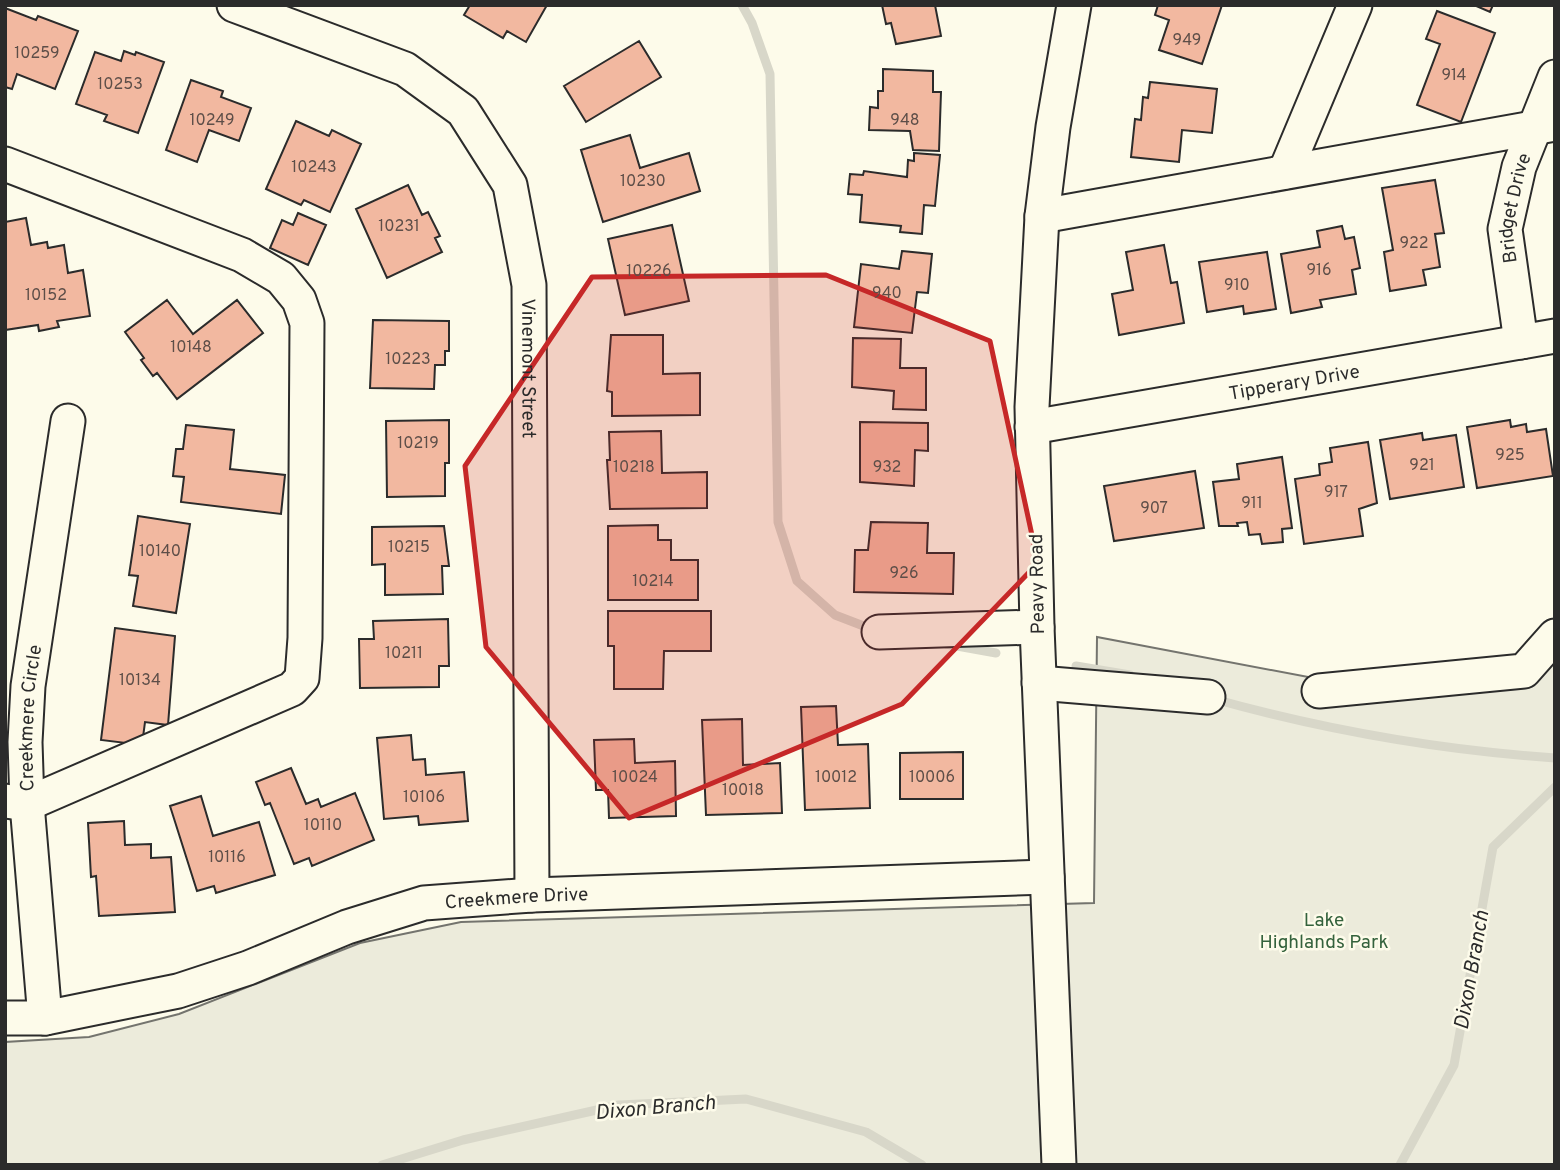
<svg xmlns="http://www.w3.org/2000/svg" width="1560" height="1170" viewBox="0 0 1560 1170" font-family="Overpass,sans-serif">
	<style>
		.green { fill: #ecebdb; stroke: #74746e; stroke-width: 2 }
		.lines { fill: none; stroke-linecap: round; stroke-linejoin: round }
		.stream { stroke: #d8d7c9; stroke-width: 9 }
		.building { fill: #f2b8a0; stroke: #2b2b2b; stroke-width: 2 }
		.minor-casing { stroke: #2b2b2b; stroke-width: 37 }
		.minor { stroke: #fdfbea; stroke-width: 33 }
		.marked { fill: #c62828; fill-opacity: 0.2; stroke: #c62828; stroke-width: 5; stroke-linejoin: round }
		.labels { text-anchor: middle; stroke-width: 5; stroke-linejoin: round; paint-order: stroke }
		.number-label { font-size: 16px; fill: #5d4e48 }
		.street-label { font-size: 19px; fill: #2b2b2b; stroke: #fdfbea }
		.park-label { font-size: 19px; fill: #34623c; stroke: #fdfbea }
		.water-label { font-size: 21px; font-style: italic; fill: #2b2b2b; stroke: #fdfbea }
	</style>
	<rect width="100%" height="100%" fill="#fdfbea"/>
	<!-- green -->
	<path class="green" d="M1555 624V1165H5V1042L89 1037 179 1014 360 943 461 922 1094 903 1097 637 1324 680 1517 668Z"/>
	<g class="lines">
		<!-- stream -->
		<path class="stream" d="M742 5 752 23 770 74 778 522 797 581 835 615 874 630
			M946 644 996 653
			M1076 666 1130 675
			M1214 699C1325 730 1440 750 1555 758
			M382 1165 463 1140 619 1105 746 1099 866 1132 922 1165
			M1400 1165 1454 1065 1493 847 1555 787"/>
	</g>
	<!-- building -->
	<path class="building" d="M470 5H547L526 42 507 31 503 38 464 15Z
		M882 5H935L941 36 896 44 891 23 886 24Z
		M1158 5H1222L1202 64 1159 50 1169 20 1155 15Z
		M1474 5H1493L1490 12Z
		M5 8 36 20 38 16 78 31 55 89 17 74 12 89 5 87Z
		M1437 11 1495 33 1461 122 1417 105 1440 44 1426 39Z
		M639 41 661 77 586 122 564 86Z
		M124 51 135 55 136 52 164 62 138 133 104 121 107 115 76 104 95 52 121 61Z
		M883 69 933 71V92H941L939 151 913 150 910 131 869 130 870 107 878 108V91H883Z
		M191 80 223 91 221 97 251 108 239 141 209 130 197 162 166 150Z
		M1150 82 1217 89 1212 133 1182 130 1179 162 1131 157 1135 119 1141 120 1143 97 1148 98Z
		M296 121 329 136 332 130 361 144 330 212 304 200 301 205 266 189Z
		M630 135 640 168 689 153 700 191 603 222 581 150Z
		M914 153 940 155 935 206 924 205 922 234 900 232 901 226 860 222 862 195 848 194 850 174 863 175 864 171 907 177 908 160 914 161Z
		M1435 180 1444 233 1435 234 1440 267 1423 270 1426 285 1390 291 1384 252 1393 250 1382 188Z
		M408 185 422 215 428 212 440 236 435 238 442 252 387 278 356 209Z
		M298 213 326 225 308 265 270 248 282 220 293 225Z
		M26 218 31 245 47 242 48 248 64 245 68 273 83 270 90 316 57 321 59 327 39 331 38 325 5 330V222Z
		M672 225 689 301 625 315 608 239Z
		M1342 226 1345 239 1354 237 1360 268 1352 270 1356 294 1320 300 1322 307 1291 313 1281 254 1320 247 1317 231Z
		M1164 245 1171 283 1177 282 1184 323 1119 335 1112 294 1133 290 1126 252Z
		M902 251 932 254 928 293 917 292 912 333 854 327 861 264 899 269Z
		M1267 252 1276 309 1244 314 1243 306 1207 312 1199 262Z
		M167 300 193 334 237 300 263 333 177 399 157 373 153 376 141 360 144 358 125 332Z
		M373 320 449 321V351H445V365H435L434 389 370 388Z
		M611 335H663V374L700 373V415L612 416V392L607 391Z
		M853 338 901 339 900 368H926V410L893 409 894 391 852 387Z
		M449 420V463H445V496L387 497 386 421Z
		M1510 420 1511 427 1526 424 1527 432 1546 429 1553 476 1477 488 1467 427Z
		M860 422 928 423V451L915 450 914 486 860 482Z
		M186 425 234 430 230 469 285 475 281 514 181 502 184 477 173 476 176 449H183Z
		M661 431 662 473 707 472V508L610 509 607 460H610L609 432Z
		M1422 433 1423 440 1456 435 1464 487 1390 499 1380 440Z
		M1368 442 1377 503 1359 509 1363 536 1304 544 1295 479 1320 475 1319 464 1332 462 1330 448Z
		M1282 457 1292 528 1282 529 1283 542 1262 544 1260 534 1249 535 1247 522 1237 523 1238 526H1219L1213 482 1239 479 1237 464Z
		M1195 471 1204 528 1114 541 1104 486Z
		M138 516 190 524 176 613 133 606 138 576 129 575Z
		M871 522 928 523 927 553H954L953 594 854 592 855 550H868Z
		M658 525V540H671V560H698V600H608V526Z
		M444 526 449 566H442L443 594 385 595V564L372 565V527Z
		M608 611H711V651H664L663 689H614V646H608Z
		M448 619 449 666H439V687L360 688 359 639H374L373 621Z
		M115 628 175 636 168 725 145 722 142 745 101 740Z
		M836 706 838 745 868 744 870 808 805 810 801 707Z
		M742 719 743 765 780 763 782 813 706 815 702 720Z
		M411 735 413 760 425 759 426 775 464 772 468 821 419 825 418 816 384 819 377 738Z
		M634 739 635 763 675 761 676 816 609 818 608 790H596L594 740Z
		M963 752V799H900V753Z
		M291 768 306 804 318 799 321 807 355 793 374 840 312 866 309 858 294 864 270 803 265 805 256 782Z
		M201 796 213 836 259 822 275 875 216 893 214 886 197 891 170 806Z
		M124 821 125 845 151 844V858L171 857 175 912 99 916 96 876 91 877 88 823Z"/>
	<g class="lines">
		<defs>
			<g id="minor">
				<path id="s1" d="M234 5 405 69 463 111 510 185 529 285 532 895"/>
				<path d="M5 164 242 255 281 278 299 300 307 323 305 638 302 678 292 689 27 804 5 801"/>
				<path d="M1285 172 1355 5"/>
				<path d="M1042 216 1555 124"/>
				<path id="s2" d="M1521 342 1505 229 1519 167 1555 77"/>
				<path id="s3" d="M1032 427 1555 336"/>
				<path d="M879 632 1037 627"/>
				<path d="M1039 683 1208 697"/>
				<path d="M1319 691 1524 671 1555 636"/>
				<path id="s4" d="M5 1018H45L178 991 248 968 347 927 424 903 532 895 1047 877"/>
				<path id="s5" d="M45 1018 27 804 25 742 28 686 68 421"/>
				<path d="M1059 1165 1037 627 1032 407 1042 216 1053 127 1074 5"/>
			</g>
		</defs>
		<!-- minor casing -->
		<use href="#minor" class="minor-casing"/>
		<!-- minor -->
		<use href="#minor" class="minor"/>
	</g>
	<!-- marked area -->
	<path class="marked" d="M826 275 990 341 1038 563 902 704 629 818 486 647 465 466 592 277Z"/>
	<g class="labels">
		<!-- number labels -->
		<g class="number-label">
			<text x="1187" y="45">949</text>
			<text x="37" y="58">10259</text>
			<text x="1454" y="80">914</text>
			<text x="120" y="89">10253</text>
			<text x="212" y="125">10249</text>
			<text x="905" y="125">948</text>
			<text x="314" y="172">10243</text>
			<text x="643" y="186">10230</text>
			<text x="399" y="231">10231</text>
			<text x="1414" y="248">922</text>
			<text x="1319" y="275">916</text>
			<text x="649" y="276">10226</text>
			<text x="1237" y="290">910</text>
			<text x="887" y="298">940</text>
			<text x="46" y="300">10152</text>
			<text x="191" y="352">10148</text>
			<text x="408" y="364">10223</text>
			<text x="418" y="448">10219</text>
			<text x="1510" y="460">925</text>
			<text x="1422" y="470">921</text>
			<text x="634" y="472">10218</text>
			<text x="887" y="472">932</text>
			<text x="1336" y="497">917</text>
			<text x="1252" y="508">911</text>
			<text x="1154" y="513">907</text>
			<text x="409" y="552">10215</text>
			<text x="160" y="556">10140</text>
			<text x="904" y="578">926</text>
			<text x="653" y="586">10214</text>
			<text x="404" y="658">10211</text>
			<text x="140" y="685">10134</text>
			<text x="635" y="782">10024</text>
			<text x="836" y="782">10012</text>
			<text x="932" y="782">10006</text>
			<text x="743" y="795">10018</text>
			<text x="424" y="802">10106</text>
			<text x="323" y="830">10110</text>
			<text x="227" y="862">10116</text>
		</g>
		<!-- street labels -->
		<g class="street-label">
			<text dy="7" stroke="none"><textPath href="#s2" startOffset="136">Bridget Drive</textPath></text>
			<text dy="7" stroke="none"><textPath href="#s1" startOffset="527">Vinemont Street</textPath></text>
			<text dy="7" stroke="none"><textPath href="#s3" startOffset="266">Tipperary Drive</textPath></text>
			<text transform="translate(1036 584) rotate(-91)" y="7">Peavy Road</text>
			<text dy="7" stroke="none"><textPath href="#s5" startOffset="301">Creekmere Circle</textPath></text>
			<text dy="7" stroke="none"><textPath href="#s4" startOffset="530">Creekmere Drive</textPath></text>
		</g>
		<!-- park labels -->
		<g class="park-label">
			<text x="1324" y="926">Lake<tspan x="1324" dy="22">Highlands Park</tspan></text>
		</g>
		<!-- water labels -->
		<g class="water-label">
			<text transform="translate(1471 970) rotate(-80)" y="7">Dixon Branch</text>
			<text transform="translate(655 1107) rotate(-5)" y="7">Dixon Branch</text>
		</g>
	</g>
	<!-- border -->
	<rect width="1560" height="1170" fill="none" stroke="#2b2b2b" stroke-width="14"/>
</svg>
